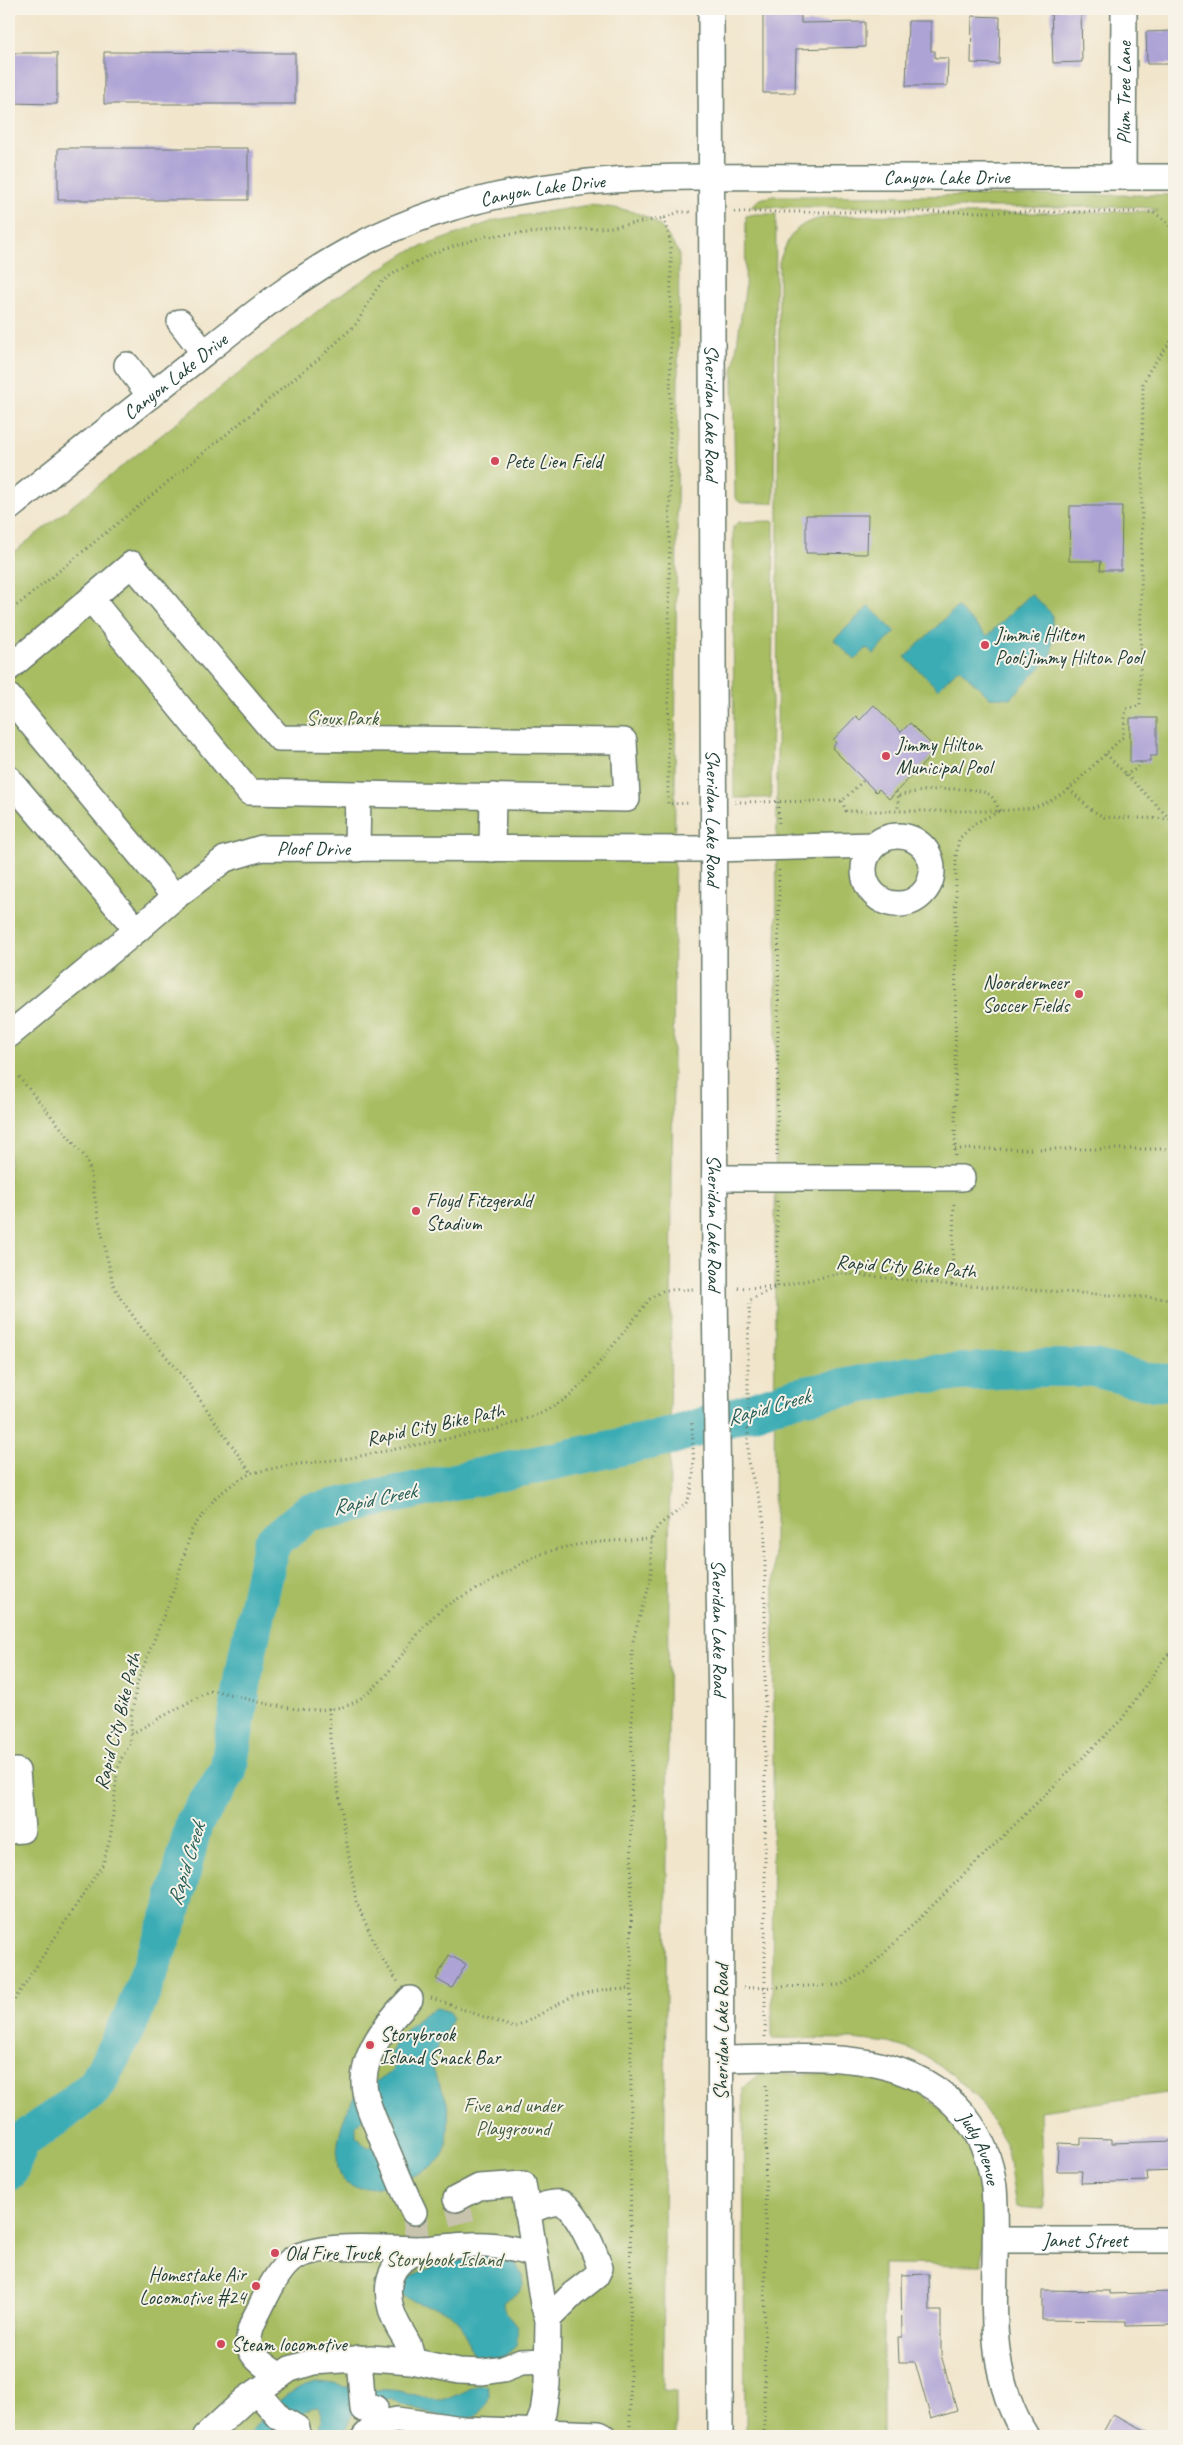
<svg xmlns="http://www.w3.org/2000/svg" width="1183" height="2445" viewBox="0 0 1183 2445" font-family="Caveat,sans-serif">
	<style>
		.green { fill: #a8bd62; stroke: #647d4b }
		.water { fill: #3bacb4; stroke: #2d7474; fill-rule: evenodd }
		.lines { fill: none; stroke-linecap: round; stroke-linejoin: round }
		.river { stroke: #3bacb4; stroke-width: 38 }
		.building { fill: #ada3d5 }
		.minor-tunnel { stroke: #c7c3ad; stroke-width: 25; stroke-dasharray: 25 12; stroke-linecap: butt }
		.minor-casing { stroke: #687869; stroke-width: 28 }
		.path { stroke: #687869; stroke-width: 3; stroke-dasharray: 1 4; stroke-linecap: butt }
		.minor { stroke: #fff; stroke-width: 25 }
		.poi-dot { fill: #d1495b; stroke: #f7f3e8; stroke-width: 2 }
		.labels { text-anchor: middle; stroke-width: 4; stroke-linejoin: round; paint-order: stroke }
		.street-label { font-size: 20px; fill: #1f3d34; stroke: #f7f3e8 }
		.poi-label { font-size: 20px; fill: #1f3d34; stroke: #f7f3e8; text-anchor: start }
		.park-label { font-size: 20px; fill: #415d40; stroke: #f7f3e8 }
		.water-label { font-size: 21px; font-style: italic; fill: #275e5a; stroke: #f7f3e8 }
	</style>
	<rect width="100%" height="100%" fill="#f7f3e8"/>
	<filter id="ink" filterUnits="userSpaceOnUse"><feTurbulence type="fractalNoise" baseFrequency=".02" numOctaves="2"/><feDisplacementMap in="SourceGraphic" scale="10" xChannelSelector="R" yChannelSelector="G"/><feConvolveMatrix kernelMatrix="1 2 1 2 8 2 1 2 1" color-interpolation-filters="sRGB"/></filter>
	<filter id="wash" filterUnits="userSpaceOnUse"><feTurbulence type="fractalNoise" baseFrequency=".0096" numOctaves="4" result="noise"/><feDisplacementMap in="SourceGraphic" scale="20" xChannelSelector="R" yChannelSelector="G"/><feGaussianBlur stdDeviation="1.12" result="paint"/><feColorMatrix in="noise" values="0 0 0 0 0 0 0 0 0 0 0 0 0 0 0 0 0 1.4 0 .05"/><feComposite in="paint" operator="in"/></filter>
	<g filter="url(#wash)">
		<rect width="100%" height="100%" fill="#f1e5cb"/>
		<!-- green -->
		<path class="green" d="M1174 195V2092L1040 2111 1044 2209 1016 2207 1006 2143 977 2097 953 2075 918 2052 889 2043 852 2039 772 2038 779 262C791 229 799 221 834 216L1158 211 1150 208 1131 207H750L760 199 772 196Z
			M590 205C615 208 641 209 661 227 668 234 673 245 679 253L663 2390 676 2391V2436H9V556L329 302 407 252 496 220Z
			M755 214H776L774 503H741L735 498 733 371 745 290 746 216Z
			M774 521 771 798H734L733 527 739 522Z
			M760 2074C835 2075 922 2062 964 2139 972 2154 980 2169 982 2185 986 2210 982 2239 982 2265L883 2264V2436H745L743 2088Z"/>
		<!-- water -->
		<path class="water" d="M1031 594 1052 614V655L1011 698 989 697 959 668 938 689 905 657 957 607 987 636Z
			M869 606 895 632 874 654 867 648 855 660 834 640Z
			M437 2008 450 2012 452 2018C447 2033 433 2047 433 2064 433 2077 443 2087 446 2099 450 2111 449 2144 443 2155 432 2174 364 2199 346 2183 328 2168 341 2118 352 2101 362 2084 381 2083 393 2070 393 2064 390 2056 392 2050 394 2038 425 2010 437 2008ZM378 2112 390 2113 395 2117 393 2137 374 2147H366L356 2136V2126L366 2114Z
			M494 2253 515 2262 522 2275 523 2285 519 2292 503 2302C503 2315 510 2316 516 2326 519 2332 517 2340 516 2346L498 2362 477 2361C467 2350 469 2330 454 2316 440 2304 419 2308 404 2296 404 2291 403 2286 406 2282 417 2267 476 2255 494 2253Z
			M316 2382C331 2382 343 2387 358 2389 373 2391 388 2388 404 2392 415 2394 426 2399 438 2400 457 2400 472 2381 488 2386 490 2395 489 2400 484 2408 467 2436 410 2403 388 2399L352 2414 343 2436H315C319 2427 325 2416 319 2407 302 2407 291 2424 283 2436H248C266 2411 285 2390 316 2382Z"/>
		<g class="lines">
			<!-- river -->
			<path class="river" d="M9 2172 21 2141 58 2116 96 2086 132 2017 172 1912 194 1823 228 1771 247 1656 271 1544 308 1513 672 1436 795 1397 910 1375 1036 1368H1093L1150 1382 1174 1383"/>
		</g>
		<g id="blocks">
			<!-- building -->
			<path class="building" d="M763 9H801V23L865 22V47L796 49 795 93H763Z
				M1051 9H1081L1082 62 1053 63Z
				M972 16 1000 17 999 64 971 63Z
				M908 21H931V51H935V58H948L947 86H906Z
				M1174 31V64H1147L1146 32Z
				M104 52 295 53V104H104Z
				M9 53H57V104L9 103Z
				M58 148H248V200H58Z
				M1070 506H1122L1121 570H1100L1101 561H1069Z
				M806 515H868L867 554 806 553Z
				M874 705 901 732 910 723 937 750 889 799 879 789 876 792 832 748 836 743 833 740 856 716 860 720Z
				M1130 718H1157V756H1150V762H1130Z
				M449 1955 466 1964 452 1988 436 1979Z
				M1081 2138 1112 2139V2143L1174 2141V2171L1147 2172 1148 2181 1081 2183 1082 2171H1057L1058 2143 1081 2144Z
				M929 2274 930 2311H941V2355L957 2411 931 2419 915 2362H899L898 2337H902L901 2275Z
				M1042 2290 1110 2291V2294L1174 2292V2325L1126 2326V2321L1042 2320Z
				M1113 2414 1157 2436H1101Z"/>
		</g>
	</g>
	<g filter="url(#ink)">
		<use href="#blocks" fill-opacity="0" stroke="#687869" stroke-width="1"/>
		<g class="lines">
			<!-- minor-tunnel -->
			<path class="minor-tunnel" d="M456 2199 468 2245
				M414 2212 419 2249"/>
			<defs>
				<g id="minor">
					<path id="s1" d="M711 9 715 1289 721 1719 720 2436"/>
					<path id="s2" d="M1123 177 1124 9"/>
					<path d="M180 322 204 353"/>
					<path d="M127 365 150 396"/>
					<path id="s3" d="M9 508C68 460 128 413 188 366 243 322 297 277 359 245 511 167 666 177 831 177 946 177 1060 176 1174 177"/>
					<path d="M9 668 132 564 279 738 624 741 627 799 249 792 91 599"/>
					<path d="M9 697 175 897"/>
					<path id="s4" d="M9 779 137 930 175 897 225 859 262 848 714 849 875 845"/>
					<circle cx="898" cy="870" r="34"/>
					<path d="M357 849 358 794"/>
					<path d="M492 849 493 796"/>
					<path d="M9 1035 137 930"/>
					<path d="M715 1178H962"/>
					<path d="M9 1772 17 1771 22 1830 9 1831"/>
					<path d="M410 1999C389 2020 365 2050 364 2081 364 2100 375 2121 382 2139 393 2163 402 2188 414 2212"/>
					<path id="s5" d="M721 2059C803 2059 905 2043 964 2115 981 2136 991 2161 994 2187 1001 2271 978 2361 1026 2436"/>
					<path d="M527 2212C538 2208 549 2201 561 2203 575 2205 596 2254 600 2268L596 2276 573 2294 548 2319"/>
					<path id="s6" d="M996 2240H1174"/>
					<path d="M359 2358 363 2409 375 2408"/>
					<path d="M411 2361C412 2346 405 2339 398 2326 388 2307 382 2279 400 2262 406 2257 413 2253 419 2249"/>
					<path d="M280 2376C254 2359 239 2349 256 2316 265 2299 275 2274 290 2261 315 2241 387 2249 418 2249 436 2249 453 2245 471 2245 493 2244 514 2248 535 2255L523 2184 479 2187 456 2199"/>
					<path d="M257 2392 280 2418 297 2428"/>
					<path d="M206 2436 246 2399 290 2369 313 2362 371 2358 411 2361 459 2371 483 2372 503 2369 521 2362 547 2361"/>
					<path d="M365 2436 377 2424 397 2420 463 2429 599 2434 603 2436"/>
					<path d="M534 2436 543 2413 547 2384 548 2319 543 2304 535 2255"/>
				</g>
			</defs>
			<!-- minor casing -->
			<use href="#minor" class="minor-casing"/>
			<!-- path -->
			<path class="path" d="M734 212H1152C1163 218 1172 224 1174 237
				M664 218 670 241 671 261 668 804 691 803
				M9 612 322 356 357 323 375 291 383 281 397 271 436 252 486 236 612 227 664 218 679 212H690
				M1106 754 1169 818
				M1125 775 1136 769 1141 762
				M1069 789 1090 809 1104 817 1174 819
				M896 792 898 796V811
				M842 801 846 811H1000C997 806 994 798 990 795 975 784 916 790 898 796
				M735 802 842 801 864 780
				M778 802 779 826
				M19 1077 85 1157 90 1170 98 1215 113 1284 121 1299 141 1327 187 1381 251 1473
				M955 1149H1174
				M777 1156 779 870
				M955 1156 956 856 959 839 975 823 1000 811 1032 808 1050 801 1069 789 1123 737 1126 709 1140 705 1143 384 1149 371 1174 337
				M952 1285 954 1200
				M777 1287V1200
				M738 1288 777 1287 841 1273 952 1285 1174 1299
				M329 1708 330 1738 356 1901 379 1954 398 1982
				M131 1734 209 1691H217C256 1701 300 1716 341 1707 380 1699 408 1639 437 1613 450 1601 468 1594 483 1586 501 1576 520 1563 539 1555 575 1541 614 1541 652 1539
				M743 1988 841 1985 865 1972 1122 1719 1166 1656 1174 1650
				M431 1998 515 2028 573 1996 601 1990 631 1989
				M9 2008 103 1864 111 1834 117 1772 120 1761 130 1744 131 1718 137 1683 174 1589 192 1529 216 1497 234 1483 251 1473 290 1465 350 1458 497 1429 542 1413 569 1397 584 1382 650 1299 664 1290 694 1289
				M765 2037V1533L762 1509 748 1462V1344L750 1300 774 1288
				M630 2436 632 1647C636 1622 648 1598 651 1573 653 1560 648 1543 655 1531 662 1519 678 1514 686 1503 698 1485 692 1444 692 1423
				M764 2436 766 2081"/>
			<!-- minor -->
			<use href="#minor" class="minor"/>
		</g>
	</g>
	<!-- markers -->
	<g class="poi-dot">
		<circle cx="495" cy="461" r="5"/>
		<circle cx="985" cy="645" r="5"/>
		<circle cx="886" cy="756" r="5"/>
		<circle cx="1079" cy="994" r="5"/>
		<circle cx="416" cy="1211" r="5"/>
		<circle cx="370" cy="2045" r="5"/>
		<circle cx="275" cy="2253" r="5"/>
		<circle cx="256" cy="2286" r="5"/>
		<circle cx="221" cy="2344" r="5"/>
	</g>
	<g class="labels">
		<!-- street labels -->
		<g class="street-label">
			<text dy="7" stroke="none"><textPath href="#s2" startOffset="84">Plum Tree Lane</textPath></text>
			<text dy="7" stroke="none"><textPath href="#s3" startOffset="1036">Canyon Lake Drive</textPath></text>
			<text dy="7" stroke="none"><textPath href="#s3" startOffset="631">Canyon Lake Drive</textPath></text>
			<text dy="7" stroke="none"><textPath href="#s3" startOffset="212">Canyon Lake Drive</textPath></text>
			<text dy="7" stroke="none"><textPath href="#s1" startOffset="404">Sheridan Lake Road</textPath></text>
			<text dy="7" stroke="none"><textPath href="#s1" startOffset="809">Sheridan Lake Road</textPath></text>
			<text dy="7" stroke="none"><textPath href="#s4" startOffset="401">Ploof Drive</textPath></text>
			<text dy="7" stroke="none"><textPath href="#s1" startOffset="1214">Sheridan Lake Road</textPath></text>
			<text transform="translate(906 1266) rotate(4)" y="7">Rapid City Bike Path</text>
			<text transform="translate(435 1424) rotate(-12)" y="7">Rapid City Bike Path</text>
			<text dy="7" stroke="none"><textPath href="#s1" startOffset="1619">Sheridan Lake Road</textPath></text>
			<text transform="translate(117 1721) rotate(-76)" y="7">Rapid City Bike Path</text>
			<text transform="translate(721 2032) rotate(-90)" y="7">Sheridan Lake Road</text>
			<text dy="7" stroke="none"><textPath href="#s5" startOffset="296">Judy Avenue</textPath></text>
			<text dy="7" stroke="none"><textPath href="#s6" startOffset="89">Janet Street</textPath></text>
		</g>
		<!-- poi labels -->
		<g class="poi-label">
			<text x="505" y="468">Pete Lien Field</text>
			<text x="995" y="641">Jimmie Hilton<tspan x="995" dy="23">Pool;Jimmy Hilton Pool</tspan></text>
			<text x="896" y="751">Jimmy Hilton<tspan x="896" dy="23">Municipal Pool</tspan></text>
			<text x="1069" y="989" text-anchor="end">Noordermeer<tspan x="1069" dy="23">Soccer Fields</tspan></text>
			<text x="426" y="1207">Floyd Fitzgerald<tspan x="426" dy="23">Stadium</tspan></text>
			<text x="380" y="2041">Storybrook<tspan x="380" dy="23">Island Snack Bar</tspan></text>
			<text x="285" y="2260">Old Fire Truck</text>
			<text x="246" y="2281" text-anchor="end">Homestake Air<tspan x="246" dy="23">Locomotive #24</tspan></text>
			<text x="231" y="2351">Steam locomotive</text>
		</g>
		<!-- park labels -->
		<g class="park-label">
			<text x="342" y="725">Sioux Park</text>
			<text x="513" y="2112">Five and under<tspan x="513" dy="23">Playground</tspan></text>
			<text x="444" y="2266">Storybook Island</text>
		</g>
		<!-- water labels -->
		<g class="water-label">
			<text transform="translate(768 1407) rotate(-16)" y="7">Rapid Creek</text>
			<text transform="translate(374 1499) rotate(-12)" y="7">Rapid Creek</text>
			<text transform="translate(186 1864) rotate(-73)" y="7">Rapid Creek</text>
		</g>
	</g>
	<!-- margin -->
	<rect width="1183" height="2445" fill="none" stroke="#f7f3e8" stroke-width="30"/>
</svg>
